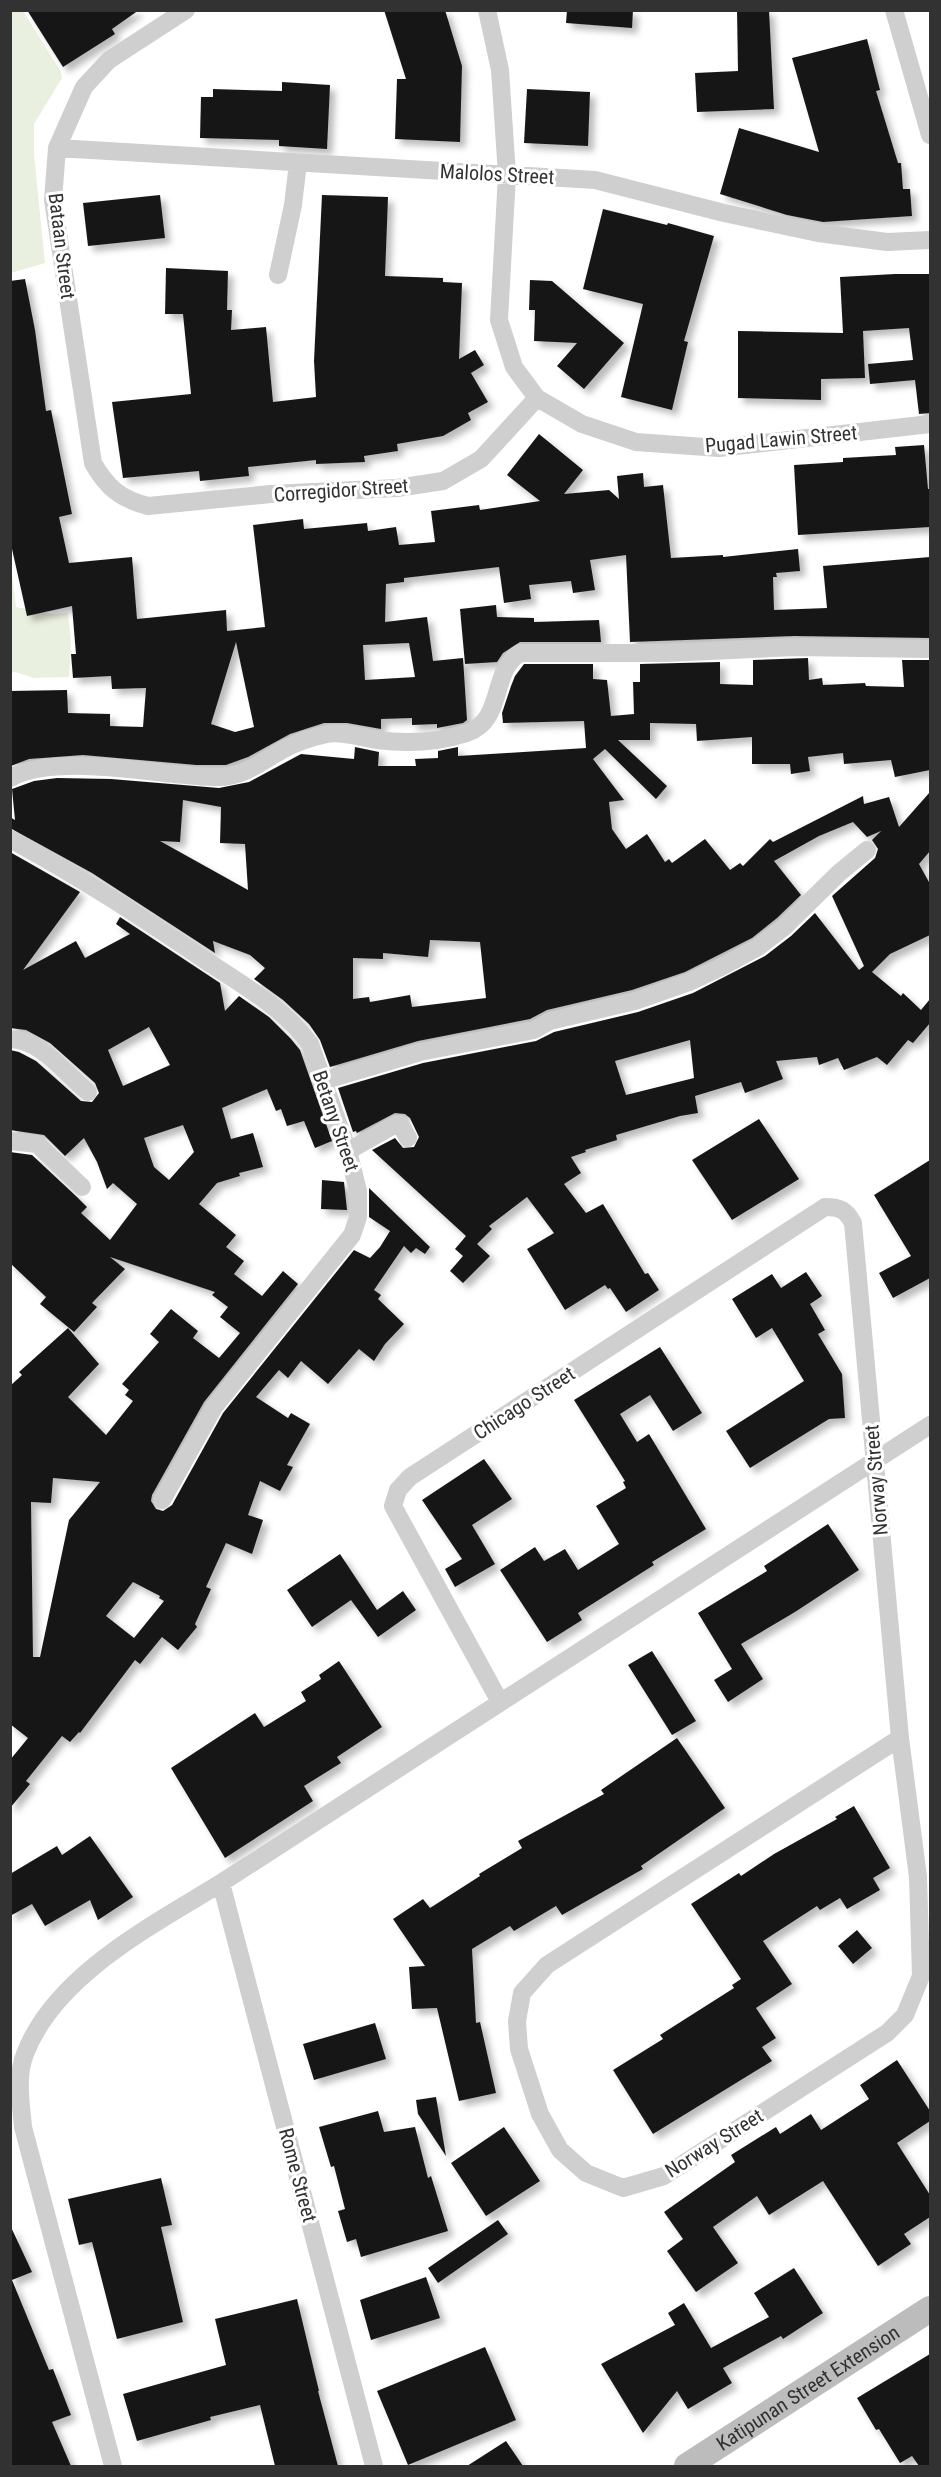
<svg xmlns="http://www.w3.org/2000/svg" width="941" height="2477" viewBox="0 0 941 2477" font-family="'Roboto Condensed',sans-serif">
	<style>
		.green { fill: #eaf0df }
		.building { fill: #191919; fill-rule: evenodd; filter: url(#shadow) }
		.lines { fill: none; stroke-linecap: round; stroke-linejoin: round }
		.street { stroke: #cfcfcf; stroke-width: 18 }
		.secondary { stroke: #bcbcbc; stroke-width: 26 }
		.labels { text-anchor: middle; stroke-width: 6; stroke-linejoin: round; paint-order: stroke }
		.street-label { font-size: 20px; fill: #323232; stroke: #fff }
	</style>
	<defs>
		<filter id="shadow"><feDropShadow dx="5.5" dy="5.5" stdDeviation="3" flood-color="#0004"/></filter>
	</defs>
	<rect width="100%" height="100%" fill="#fff"/>
	<!-- green -->
	<path class="green" d="M10 11H23L61 72 62 78 34 124V155L45 263 11 273Z
		M10 559 16 607 52 614 68 613 71 642 69 677 34 678 15 672 11 673Z"/>
	<!-- building -->
	<path class="building" d="M27 10H139L112 29 115 34 63 67Z
		M384 10H445L462 66 460 142 395 139 397 79H406Z
		M567 10H633L632 28 566 23Z
		M737 10H769L774 109 697 112 695 73 738 71Z
		M867 39 880 90 876 91 898 163H901L903 189H910L912 216 823 222 787 215 720 194 739 128 819 152 792 58Z
		M282 82 330 85 327 149 279 146V140L200 138 201 97H213V89L282 91Z
		M527 89 590 92 588 146 524 143Z
		M160 195 165 238 88 246 83 203Z
		M322 195 388 197 385 276 443 278V282L462 283 459 359 475 350 484 365 471 373 488 402 468 413 471 420 443 436 397 444 398 451 364 456 365 462 316 464V460L248 467 249 476 200 481 199 471 123 478 112 402 191 394 183 314H165L166 268 228 271 227 310H232L231 330 266 327 273 402 316 397 314 361Z
		M603 209 667 225 668 223 714 236 684 341 688 342 672 410 621 397 643 304 583 289Z
		M895 274H930V413L919 414 915 380 870 384 868 364 913 360 909 328 863 331 865 378 821 379V400L738 398V331L843 333 840 277Z
		M25 279 35 330 46 411 51 410 72 514 59 517 69 563 132 557 137 619 226 610 227 631 265 627 253 525 303 519 304 529 367 523 368 531 396 527 399 545 435 542 431 511 479 505 480 510 540 501 507 475 539 434 583 470 564 494 609 490 619 499 617 476 643 473 644 487 663 485 671 558 723 555V557L798 549 800 571 776 573 777 577H773L774 610 827 608 823 566 930 557V638L794 636 630 642 626 555 590 560 595 590 573 593 571 581 529 585 531 599 504 603 499 567 404 578V582L386 584 385 622 427 617 433 661 463 658 467 720 463 723 437 728V724L412 725V718L381 719V729L347 723H324L290 734 248 757 226 765H196L83 755 29 759 11 766 10 691 67 690 68 713 110 714V726L143 727 146 688 112 689 111 676 73 678 71 654H76L72 606 27 616 10 540V281ZM236 642 254 727 235 732 211 724ZM409 643 415 677 365 680 363 645Z
		M530 280 552 281 624 343 584 389 557 366 577 343 534 341 535 310H529Z
		M924 445 928 489H930V527L798 535 794 465 843 462V458L896 455 895 447Z
		M496 605 497 617 534 618V622L599 620 601 642H520L503 653 497 662 465 664 460 609Z
		M808 658 809 680 822 678 823 685 865 683 866 686 904 687 902 660H930V770L895 777 891 760 844 764 843 753 808 757 810 771 791 774 790 764H752V737L697 741 696 724 650 723V740H618L667 786 656 799 605 749 593 759 624 800 609 802 612 829 626 849 647 834 665 862 669 859 672 863 705 839 730 870 740 863 743 866 770 839 773 842 863 796 864 804 889 797 899 827 930 792V851L919 864 930 884V935L890 954 872 972 901 996 903 993 921 1010 930 999V1023L913 1043 908 1040 887 1065 877 1057 844 1070 838 1058 819 1065 817 1057 776 1061 783 1079 745 1093 741 1082 695 1096 698 1113 680 1116 616 1135 617 1140 585 1150 586 1152 571 1157 581 1173 564 1184 586 1213 603 1204 645 1274 648 1273 659 1290 626 1312 610 1288 608 1289 605 1285 565 1310 527 1249 554 1233 527 1197 489 1226 492 1229 477 1244 490 1256 463 1283 450 1271 463 1256 455 1249 466 1236 372 1150 395 1138 403 1148 414 1147 419 1137 410 1118 405 1114 395 1113 357 1133 356 1131 353 1132 338 1088 423 1063 536 1041 554 1032 638 1012 693 993 765 956 791 936 815 913 859 970 864 966 832 896 875 858 878 849 872 840 881 831 867 837 853 822 819 836 774 861 801 895 777 918 752 938 685 972 632 990 547 1010 530 1019 418 1041 330 1067 320 1040 309 1024 283 1000 254 979 265 968 250 955 213 941 215 953 92 873 10 828V817L15 820 12 789 34 781 57 778 111 779 219 788 249 782 301 754 354 759 355 747 379 752 378 766H416L415 759 438 758V751L458 747V756L586 748 584 721 503 723 502 713 511 686 515 676 524 664H593V679L607 680 611 716 634 714 633 682H640V664L720 662V684L753 685V660ZM183 800 221 807 220 843 245 844 248 890 160 841 180 842ZM430 940 480 942 486 998 412 1007 410 995 370 1002 369 997 353 999V958L383 959V953L428 957ZM690 1040 694 1078 626 1095 615 1061Z
		M10 852 80 892 23 970 76 941 85 958 130 934 116 924 120 917 220 983 225 1011 239 996 269 1017 291 1039 300 1050 332 1141 315 1148 304 1121 287 1126 281 1109 276 1111 267 1089 222 1108 231 1139 253 1133 263 1167 239 1173 240 1176 217 1183 199 1204 236 1235 226 1247 244 1261 234 1274 262 1296 283 1271 298 1284 204 1402 152 1495 151 1501 156 1509 163 1511 172 1505 223 1413 354 1250 370 1258 380 1247 390 1231 369 1217V1188L430 1247 425 1254 416 1248 411 1253 404 1246 374 1290 381 1295 378 1299 404 1324 385 1344 374 1361 359 1349 328 1384 301 1361 288 1378 279 1370 256 1397 288 1418 291 1413 310 1424 287 1465 293 1467 280 1491 260 1481 248 1515 263 1520 252 1554 226 1543 206 1587 211 1589 195 1624 197 1627 178 1650 162 1637 140 1664 135 1660 80 1733 79 1732 70 1742 62 1736 26 1781 30 1784 10 1808V1760L28 1738 10 1724V1386L22 1375 19 1372 68 1328 99 1364 68 1397 106 1435 133 1401 125 1395 129 1390 122 1384 159 1342 150 1334 171 1309 198 1331 193 1338 219 1358 240 1333 220 1317 228 1307 212 1295 215 1292 110 1257 125 1269 92 1303 97 1307 74 1332 40 1304 46 1297 10 1263V1152L32 1155 77 1197 87 1207 81 1213 110 1240 137 1204 113 1183 107 1189 97 1162 84 1138 65 1156 44 1135 10 1130V1050L19 1052 36 1061 81 1101 92 1102 99 1093 95 1083 50 1043 26 1030 10 1028ZM149 1027 170 1065 123 1086 108 1050ZM183 1125 194 1152 169 1180 154 1167 144 1138ZM53 1478 100 1482 69 1520 40 1657H33L31 1502 51 1503ZM133 1582 160 1596 159 1598 164 1601 134 1638 106 1616Z
		M759 1119 799 1179 732 1220 692 1160Z
		M930 1160V1278L893 1298 879 1273 911 1256 874 1195Z
		M322 1180 344 1182 347 1210 321 1209Z
		M806 1272 822 1296 810 1304 825 1330 818 1334 842 1374 845 1418 829 1419 750 1468 726 1431 804 1381 772 1328 756 1338 732 1299 772 1274 781 1288Z
		M660 1347 702 1413 673 1431 650 1395 620 1414 637 1442 649 1434 706 1529 652 1562 654 1565 578 1613 582 1620 547 1642 500 1570 535 1547 544 1561 565 1549 578 1570 619 1544 596 1506 626 1488 623 1482 625 1481 574 1400Z
		M484 1459 512 1499 472 1525 495 1564 455 1587 445 1569 462 1559 422 1500Z
		M828 1524 859 1570 795 1612 741 1644 763 1679 728 1702 714 1680 732 1669 698 1613 767 1571 764 1566Z
		M340 1554 377 1610 403 1591 416 1610 378 1637 351 1600 312 1627 287 1590Z
		M652 1651 696 1721 672 1735 628 1665Z
		M339 1661 382 1727 337 1757 341 1763 304 1786 313 1801 225 1858 171 1768 255 1713 264 1727 306 1701 301 1692 321 1679 319 1675Z
		M677 1738 725 1808 641 1866 643 1869 562 1915 556 1906 514 1931 510 1926 472 1949 476 2023 480 2022 496 2093 459 2101 437 2008 412 2009 409 1967 425 1966 393 1919 423 1899 430 1908 480 1876 479 1874 522 1848 518 1841 604 1794 601 1790Z
		M854 1806 890 1868 873 1878 880 1890 847 1909 840 1898 820 1910 817 1906 763 1941 792 1984 756 2008 776 2038 762 2047 772 2061 653 2134 613 2070 663 2039 660 2035 734 1988 732 1985 741 1979 691 1904 739 1873 741 1876 774 1854 837 1819 835 1817Z
		M90 1836 133 1897 98 1920 90 1900 45 1926 32 1904 10 1916V1874L57 1846 62 1855Z
		M857 1930 872 1948 853 1964 838 1946Z
		M375 2023 386 2059 314 2080 303 2044Z
		M897 2060 930 2111V2121L897 2143 930 2195V2217L904 2234 911 2244 878 2266 823 2181 769 2215 757 2196 713 2227 738 2263 696 2292 667 2251 683 2239 664 2212 735 2162 731 2155 776 2127 780 2134 811 2114 821 2130 869 2099 860 2085Z
		M436 2097 446 2156 418 2114 416 2100Z
		M378 2111 384 2132 415 2127 428 2178 431 2176 448 2231 361 2257 356 2239 347 2242 338 2211 345 2209 334 2166 331 2167 319 2127Z
		M504 2127 540 2181 486 2216 451 2163Z
		M161 2178 172 2225 161 2227 183 2322 117 2339 92 2242 79 2245 68 2199Z
		M498 2220 508 2234 438 2283 428 2268Z
		M10 2225 32 2272 12 2280 49 2370 53 2369 71 2415 52 2422 71 2466H10Z
		M794 2268 823 2313 783 2339 781 2336 723 2368 732 2383 688 2409 677 2391 643 2433 601 2364 675 2325 668 2313 684 2303 711 2348 769 2317 754 2293Z
		M426 2277 440 2318 371 2340 360 2300Z
		M297 2299 319 2391H318L338 2466H275L260 2405 210 2417 211 2420 137 2441 123 2394 226 2365 215 2319Z
		M485 2347 516 2420 408 2465 377 2391Z
		M930 2354V2466H919L912 2456 900 2463 879 2429 876 2430 857 2398Z
		M506 2441 523 2466H467Z"/>
	<g class="lines">
		<!-- street -->
		<path class="street" d="M186 10 109 60 84 87 57 148 53 200 93 463C107 488 121 499 148 506L271 494 397 488 443 481 481 459 537 398
			M487 10 500 70 507 175 499 320 514 367 537 398 582 424 636 442 719 448 930 424
			M894 10 930 135
			M57 148 595 180 724 213 818 233 887 242 930 240
			M278 275 293 205 298 163
			M10 778C60 751 162 777 218 777 245 777 263 760 284 749 297 742 313 737 327 734 342 731 362 738 377 740 407 744 439 742 467 733 505 720 490 671 520 653H668L794 647 930 649
			M10 839C79 876 143 918 208 962 243 985 285 1009 310 1044L348 1151 358 1191V1217L352 1235 214 1407 162 1500
			M10 1039C42 1040 65 1074 88 1092
			M322 1081 420 1052 534 1030 550 1021 635 1001 689 982 723 966 758 947 784 927 839 873 867 850
			M10 1141 37 1144 82 1187
			M348 1151 396 1124H400L408 1138
			M500 1702 393 1506 398 1490 410 1477 825 1207C840 1207 846 1210 853 1223L900 1738 918 1877 921 1976 905 2015 887 2033 664 2176 623 2188 586 2173 560 2150 540 2114 519 2049 517 2021 522 1993 547 1965 900 1738
			M221 1883 374 2466
			M113 2466 23 2127C21 2104 16 2076 25 2054 55 1975 153 1925 221 1883L930 1425"/>
		<!-- secondary -->
		<path class="secondary" id="s1" d="M687 2466 930 2309"/>
	</g>
	<g class="labels">
		<!-- street labels -->
		<g class="street-label">
			<text transform="translate(497 174) rotate(3)" y="7">Malolos Street</text>
			<text transform="translate(62 246) rotate(83)" y="7">Bataan Street</text>
			<text transform="translate(781 439) rotate(-5)" y="7">Pugad Lawin Street</text>
			<text transform="translate(341 490) rotate(-4)" y="7">Corregidor Street</text>
			<text transform="translate(336 1121) rotate(71)" y="7">Betany Street</text>
			<text transform="translate(524 1403) rotate(-33)" y="7">Chicago Street</text>
			<text transform="translate(876 1480) rotate(-95)" y="7">Norway Street</text>
			<text transform="translate(714 2143) rotate(-32)" y="7">Norway Street</text>
			<text transform="translate(298 2175) rotate(75)" y="7">Rome Street</text>
			<text dy="7" stroke="none"><textPath href="#s1" startOffset="144">Katipunan Street Extension</textPath></text>
		</g>
	</g>
	<!-- border -->
	<rect width="941" height="2477" fill="none" stroke="#323232" stroke-width="24"/>
</svg>
